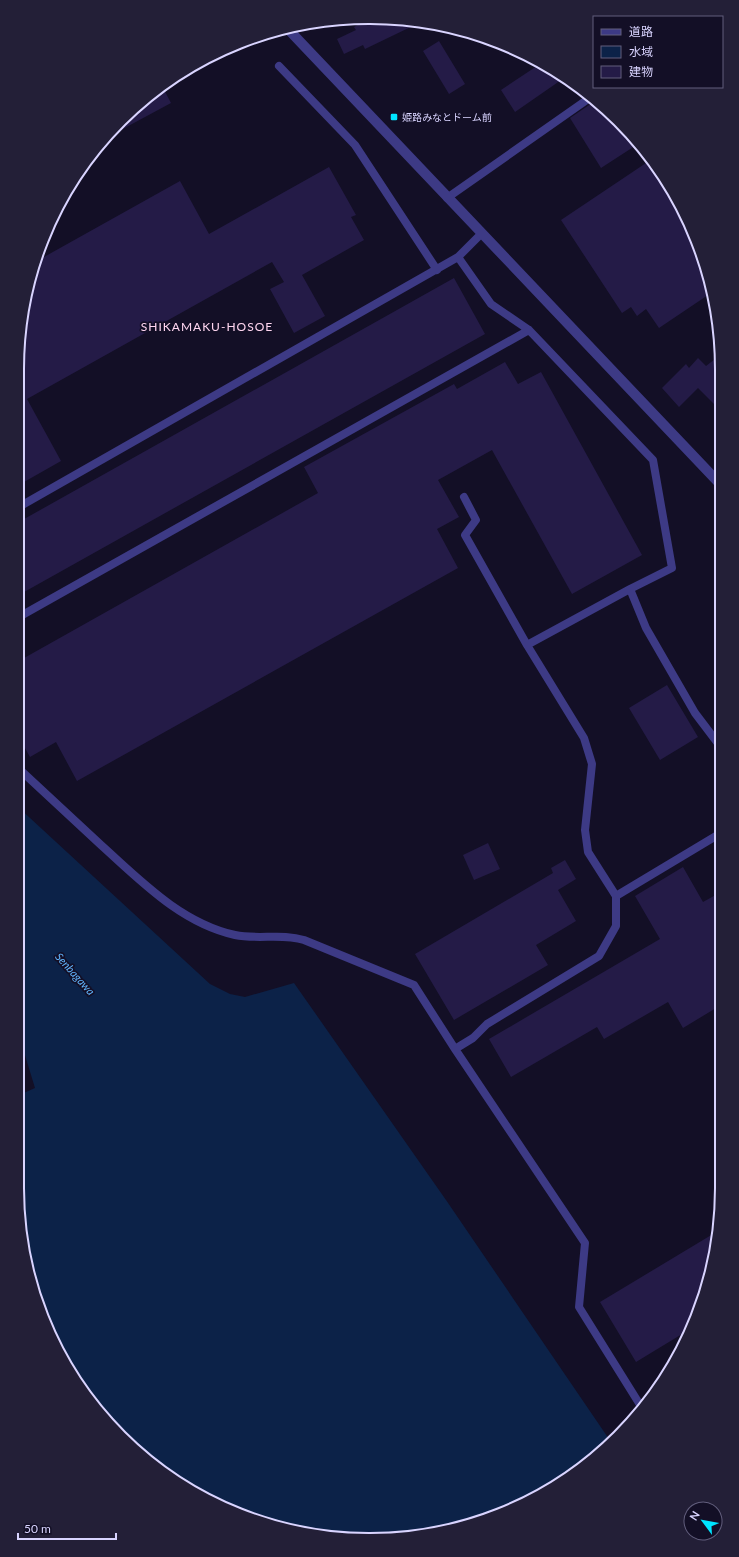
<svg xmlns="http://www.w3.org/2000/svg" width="739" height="1557" viewBox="0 0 739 1557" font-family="Lato,'Noto Sans JP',sans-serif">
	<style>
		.water { fill: #0c2248 }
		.building { fill: #241b47 }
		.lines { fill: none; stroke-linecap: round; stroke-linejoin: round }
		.service { stroke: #3d3a85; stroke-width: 8 }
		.tertiary { stroke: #3d3a85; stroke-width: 10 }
		.poi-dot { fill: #00e5ff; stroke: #130f26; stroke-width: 1.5 }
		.labels { text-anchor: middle; stroke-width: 3.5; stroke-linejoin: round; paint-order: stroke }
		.poi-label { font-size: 10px; fill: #d9d4ff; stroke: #130f26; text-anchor: start }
		.water-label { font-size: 11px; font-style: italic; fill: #62b6ff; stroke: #130f26 }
		.quarter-label { font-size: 12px; letter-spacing: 1px; fill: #ffd6f0; stroke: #130f26 }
		.rim { fill: none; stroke: #d9d4ff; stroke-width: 2 }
	</style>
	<rect width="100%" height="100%" fill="#130f26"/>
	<!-- water -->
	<path class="water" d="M17 806 210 984 230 994 245 997 294 983 446 1200 611 1442 584 1467 526 1504 415 1537 301 1533 193 1493 137 1452 90 1402 36 1301 17 1187V1096L35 1088 17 1029Z"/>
	<!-- building -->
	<path class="building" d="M373 17 393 19 421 22 365 49 363 45 344 54 337 39 356 30 354 27Z
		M439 41 465 84 449 94 423 51Z
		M540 64 564 78 515 112 501 90Z
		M162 86 171 103 106 138 120 120Z
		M595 101 638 144 601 168 570 118Z
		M652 159 695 234 711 293 659 328 646 309 637 316 631 307 622 313 561 220Z
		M329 167 356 215 351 217 364 240 302 275 325 316 294 333 270 289 284 282 272 262 27 399 61 461 17 486V369L24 301 35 262 180 181 209 234Z
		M454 278 485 334 17 596V523Z
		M719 356V409L698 388 679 407 662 388 686 364 689 368 698 358 706 366Z
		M505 362 518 384 541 372 642 555 572 594 492 450 438 480 459 517 437 529 458 568 77 781 56 742 30 757 17 734V662L318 493 304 467 454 384 457 389Z
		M667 685 698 737 660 760 629 708Z
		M488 843 500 869 474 880 463 855Z
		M565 860 576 879 558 890 576 921 536 945 548 965 454 1020 415 954 553 873 551 868Z
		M683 867 703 902 721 892V1005L683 1028 668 1002 604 1039 597 1027 511 1077 489 1039 660 939 635 896Z
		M718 1231 715 1256 695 1323 692 1328 636 1362 600 1302Z"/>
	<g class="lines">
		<!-- service -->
		<path class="service" d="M279 66 355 145 437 270
			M447 198 591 97
			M458 257 491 304 529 330 653 460 672 568 630 589 527 645
			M17 508 458 257 482 233
			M630 589 646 628 695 713 720 746
			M17 618 529 330
			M17 767C45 793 73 819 101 845 141 881 181 923 235 935 258 940 282 933 304 940L414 985 455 1049 585 1243 579 1307 642 1408
			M616 896 721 833
			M455 1049 473 1038 487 1024 599 956 616 926V896L588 852 585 830 592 764 584 738 527 645 465 535 476 520 464 497"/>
		<!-- tertiary -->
		<path class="tertiary" d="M287 28 720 484"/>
	</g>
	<!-- markers -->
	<rect class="poi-dot" x="390" y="113" width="8" height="8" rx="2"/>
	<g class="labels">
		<!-- poi labels -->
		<g class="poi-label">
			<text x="402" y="121">姫路みなとドーム前</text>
		</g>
		<!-- water labels -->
		<g class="water-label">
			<text transform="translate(75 974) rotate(48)" y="4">Senbagawa</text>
		</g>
		<!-- quarter labels -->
		<g class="quarter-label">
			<text x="207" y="331">SHIKAMAKU-HOSOE</text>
		</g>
	</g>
	<!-- crop -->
	<path d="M0 0H739V1557H0ZM369 24H370A345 345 0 0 1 715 369V1188A345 345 0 0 1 370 1533H369A345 345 0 0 1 24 1188V369A345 345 0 0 1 369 24Z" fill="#231f37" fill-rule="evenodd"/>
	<path class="rim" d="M369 24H370A345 345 0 0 1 715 369V1188A345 345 0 0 1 370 1533H369A345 345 0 0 1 24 1188V369A345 345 0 0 1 369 24Z"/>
	<!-- legend -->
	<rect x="593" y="16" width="130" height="72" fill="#130f26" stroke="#625e7d"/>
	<rect x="601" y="29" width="20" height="6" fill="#3d3a85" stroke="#625e7d"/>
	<text x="629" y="36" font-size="12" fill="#d9d4ff">道路</text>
	<rect x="601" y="46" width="20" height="12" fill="#0c2248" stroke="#625e7d"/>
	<text x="629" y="56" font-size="12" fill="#d9d4ff">水域</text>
	<rect x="601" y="66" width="20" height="12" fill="#241b47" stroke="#625e7d"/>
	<text x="629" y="76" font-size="12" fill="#d9d4ff">建物</text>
	<!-- north arrow -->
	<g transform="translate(703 1521) rotate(302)"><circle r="19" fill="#130f26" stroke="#625e7d"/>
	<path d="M0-3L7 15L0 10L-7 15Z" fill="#00e5ff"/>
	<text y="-6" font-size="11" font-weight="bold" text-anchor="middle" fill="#d9d4ff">N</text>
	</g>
	<!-- scale -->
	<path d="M18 1533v6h98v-6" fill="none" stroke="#d9d4ff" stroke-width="2"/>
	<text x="24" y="1533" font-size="12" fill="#d9d4ff" stroke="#130f26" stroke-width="3" paint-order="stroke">50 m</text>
</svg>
